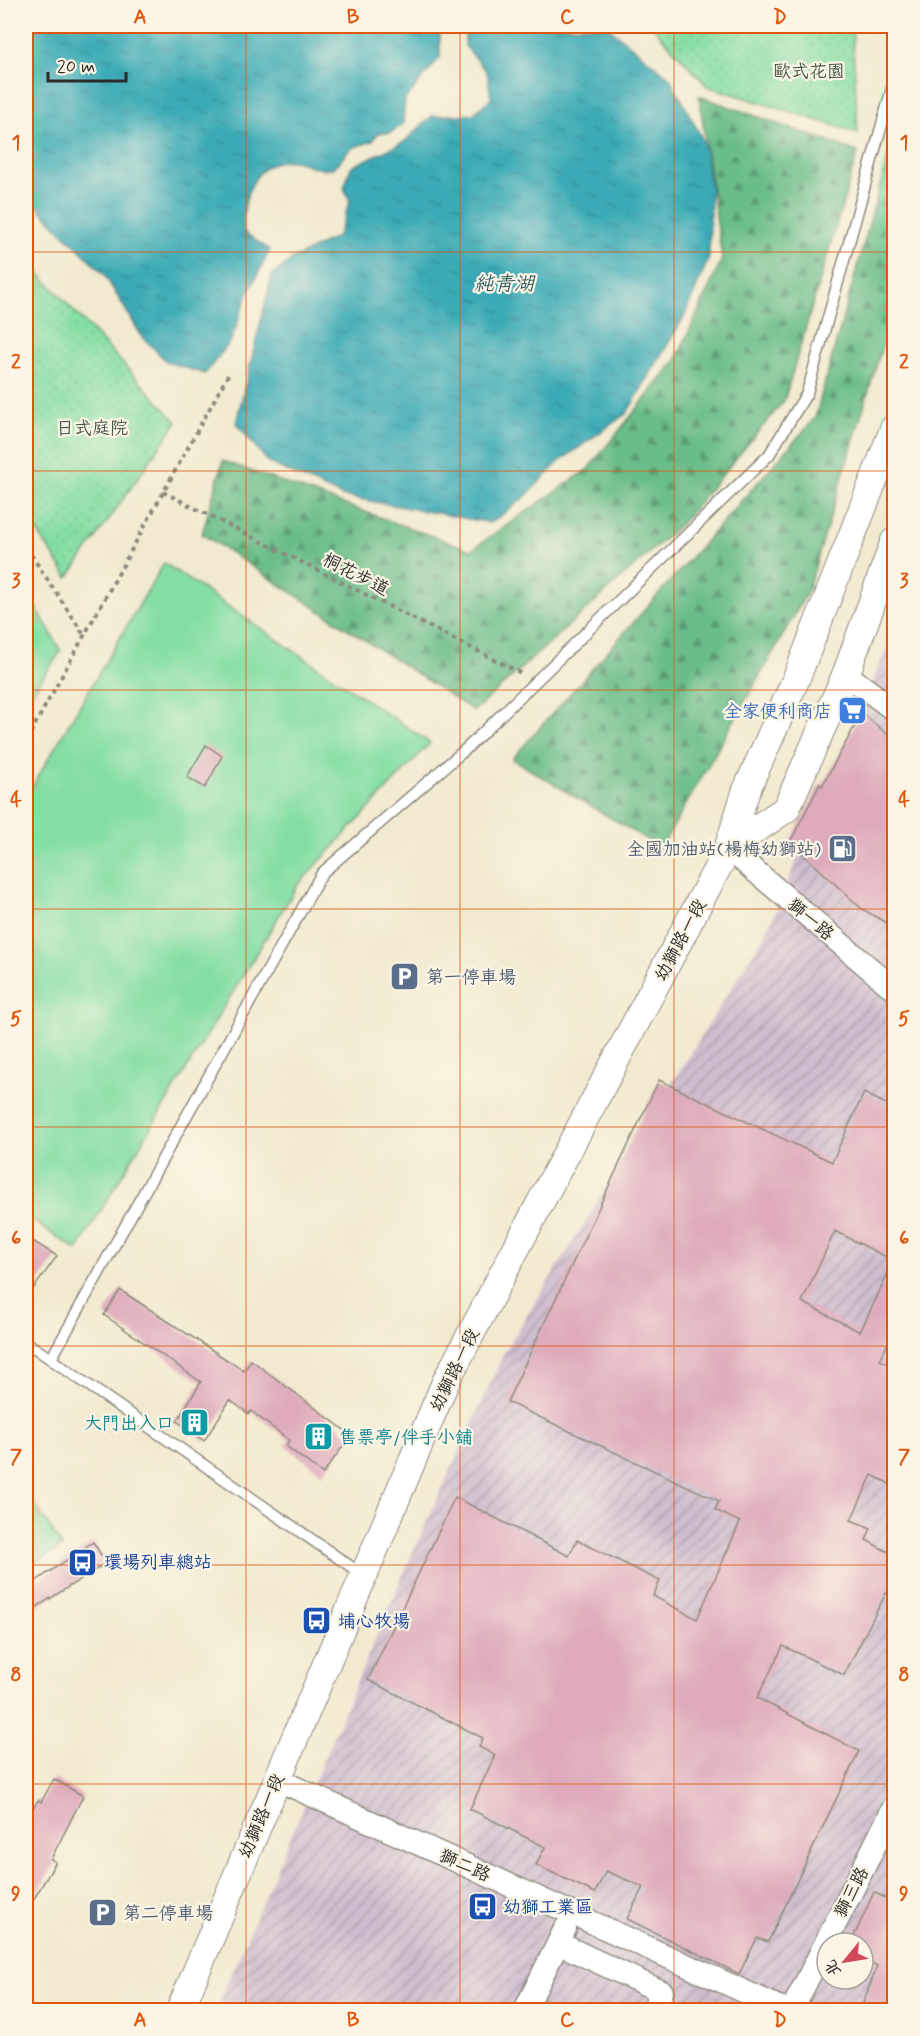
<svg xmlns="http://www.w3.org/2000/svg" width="920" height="2036" viewBox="0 0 920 2036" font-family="Mynerve,'LXGW WenKai TC',sans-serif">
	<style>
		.industrial { fill: url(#industrial-furrows); fill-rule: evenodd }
		.green { fill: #84dea4; stroke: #588468; stroke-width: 1.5 }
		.forest { fill: url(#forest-firs); stroke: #4b745a; stroke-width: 1.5 }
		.garden { fill: url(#garden-dots); stroke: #588468; stroke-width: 1.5 }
		.water { fill: url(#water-ripples); stroke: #326a70; stroke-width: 1.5 }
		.building { fill: #dfabbc }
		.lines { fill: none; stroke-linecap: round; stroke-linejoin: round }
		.service-casing { stroke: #8e8a7e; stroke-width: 13 }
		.minor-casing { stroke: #8e8a7e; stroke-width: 25 }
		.tertiary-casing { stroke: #8e8a7e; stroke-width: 29 }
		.path { stroke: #8e8a7e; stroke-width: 4; stroke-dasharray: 4.5 4.5; stroke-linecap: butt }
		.service { stroke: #fff; stroke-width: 10 }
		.minor { stroke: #fff; stroke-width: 22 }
		.tertiary { stroke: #fff; stroke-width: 27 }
		.grid { fill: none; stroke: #df570e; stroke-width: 1.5; stroke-opacity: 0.55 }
		.labels { text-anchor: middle; stroke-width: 4.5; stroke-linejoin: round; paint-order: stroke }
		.park-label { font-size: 18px; fill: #415849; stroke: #fcf5e5 }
		.street-label { font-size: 18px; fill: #2b2b2b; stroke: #fcf5e5 }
		.shop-label { font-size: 18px; fill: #366cbe; stroke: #fcf5e5; text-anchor: end }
		.service-label { font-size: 18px; fill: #4e5e75; stroke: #fcf5e5; text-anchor: start }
		.culture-label { font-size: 18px; fill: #0d838f; stroke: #fcf5e5; text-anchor: end }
		.transit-label { font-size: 18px; fill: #164399; stroke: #fcf5e5; text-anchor: start }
		.water-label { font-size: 20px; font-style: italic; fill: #315e63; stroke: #fcf5e5 }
		.neatline { fill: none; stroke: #df570e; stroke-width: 2 }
		.grid-label { font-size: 20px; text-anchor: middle; font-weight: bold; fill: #df570e }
	</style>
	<defs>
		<pattern id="industrial-furrows" width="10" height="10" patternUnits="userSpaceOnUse" patternTransform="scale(1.5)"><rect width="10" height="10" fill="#cfbdcf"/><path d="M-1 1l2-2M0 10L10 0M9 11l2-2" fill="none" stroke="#a89aa8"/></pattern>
		<pattern id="forest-firs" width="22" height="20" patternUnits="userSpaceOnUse" patternTransform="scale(1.5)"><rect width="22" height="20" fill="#6bbd8a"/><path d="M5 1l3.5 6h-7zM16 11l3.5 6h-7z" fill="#589a71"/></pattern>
		<pattern id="garden-dots" width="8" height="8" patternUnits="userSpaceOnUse" patternTransform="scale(1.5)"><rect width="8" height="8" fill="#84dea4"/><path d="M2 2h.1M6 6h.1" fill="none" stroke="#72bf8d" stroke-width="1.8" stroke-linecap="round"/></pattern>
		<pattern id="water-ripples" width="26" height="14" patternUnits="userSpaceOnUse" patternTransform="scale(1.5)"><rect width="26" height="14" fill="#3aaab6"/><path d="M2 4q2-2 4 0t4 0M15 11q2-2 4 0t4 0" fill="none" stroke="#318b94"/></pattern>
	</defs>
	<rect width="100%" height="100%" fill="#fcf5e5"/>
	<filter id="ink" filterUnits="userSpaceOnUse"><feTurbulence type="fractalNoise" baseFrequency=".0167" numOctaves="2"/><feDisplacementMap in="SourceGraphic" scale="12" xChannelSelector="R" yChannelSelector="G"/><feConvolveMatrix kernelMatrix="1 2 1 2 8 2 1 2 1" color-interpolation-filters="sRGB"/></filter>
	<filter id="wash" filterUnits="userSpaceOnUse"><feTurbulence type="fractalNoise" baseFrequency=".008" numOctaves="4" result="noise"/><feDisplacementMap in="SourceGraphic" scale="24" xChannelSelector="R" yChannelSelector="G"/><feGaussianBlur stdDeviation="1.35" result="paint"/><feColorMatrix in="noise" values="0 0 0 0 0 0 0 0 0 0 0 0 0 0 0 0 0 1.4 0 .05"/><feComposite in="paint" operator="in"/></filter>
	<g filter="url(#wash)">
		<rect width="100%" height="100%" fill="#f2ead0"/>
		<!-- industrial -->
		<path class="industrial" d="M894 631V2010H216L408 1563 505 1351 767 931ZM827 1943H863V1979H827Z"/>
		<!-- green -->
		<path class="green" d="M164 563 430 743 297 886 77 1250 26 1217V797Z
			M26 589 61 651 26 702Z"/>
		<!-- forest -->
		<path class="forest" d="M699 96 858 152 784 401 682 523 474 711 202 534 223 461 471 550 588 469 675 362 722 259Z
			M894 135V308L807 593 661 848 512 759 815 418Z"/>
		<!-- garden -->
		<path class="garden" d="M652 26H852L858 133 707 86Z
			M26 259 177 422 68 578 26 515Z
			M26 1491 62 1546 26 1569Z"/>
		<!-- water -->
		<path class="water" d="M26 26H440V57L405 100 403 124 390 133H378L373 141C366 144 357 145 351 149 342 155 340 168 327 169 317 170 305 163 295 161 255 156 240 200 244 232L270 250 247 296 231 341 205 374 167 362 141 335 104 274 26 196Z
			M465 26H607L670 78 703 140 711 189 709 258 683 319 627 413 559 462 523 499 491 523 342 496 269 463 236 423 272 275 293 259 338 236 350 201 344 188 351 167 404 142 432 116 473 114 491 98 487 72 465 46Z"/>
		<g id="blocks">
			<!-- building -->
			<path class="building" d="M862 713 894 740V927L862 909 790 842 820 784 822 786Z
				M206 745 222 756 205 788 187 777Z
				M659 1080 832 1162 864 1093 894 1108V1261L835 1231 802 1302 860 1332 894 1261V1330L880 1360 894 1367V1486L872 1475 851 1520 871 1528 866 1540 894 1555V1597L886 1593 844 1675 783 1646 757 1698 859 1751 768 1942 757 1938 739 1974 627 1919 643 1887 606 1871 595 1893 536 1865 545 1847 470 1809 495 1755 479 1747 483 1738 368 1680 455 1497 569 1556 577 1540 660 1581 653 1596 697 1619 740 1522 715 1510 719 1501 507 1402Z
				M26 1237 57 1256 26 1299Z
				M120 1290 244 1371 251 1360 351 1435 323 1474 286 1446 289 1440 251 1411 249 1414 230 1400 204 1441 177 1421 201 1382 104 1315Z
				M93 1542 106 1563 26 1614V1588Z
				M54 1779 83 1796 51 1859 56 1862 26 1912V1820L38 1800 41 1802Z
				M874 1892 894 1903V2010H879L863 2003 877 1966 863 1958V1943H851Z"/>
		</g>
	</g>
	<g filter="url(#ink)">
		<use href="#blocks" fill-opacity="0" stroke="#8e8a7e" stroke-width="1.5"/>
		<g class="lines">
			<defs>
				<path id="service" d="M894 26V27
					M26 1342 363 1575
					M51 1359 322 873 467 748 769 455 807 393 894 81"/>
				<path id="minor" d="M846 674 894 710
					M728 848 894 989
					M276 1779 785 2010
					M558 1943 662 1992 653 2010
					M525 2010 565 1929
					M792 2010 894 1807"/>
				<path id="tertiary" d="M728 848 786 809 846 674 894 542
					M180 2010 446 1381 728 848 746 791 796 679 894 428"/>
			</defs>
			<!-- service casing -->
			<use href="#service" class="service-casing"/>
			<!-- minor casing -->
			<use href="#minor" class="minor-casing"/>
			<!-- tertiary casing -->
			<use href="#tertiary" class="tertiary-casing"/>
			<!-- path -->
			<path class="path" d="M163 492 521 673
				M26 547 84 635
				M26 741 228 375"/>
			<!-- service -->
			<use href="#service" class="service"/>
			<!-- minor -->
			<use href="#minor" class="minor"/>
			<!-- tertiary -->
			<use href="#tertiary" class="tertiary"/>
		</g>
	</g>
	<!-- grid -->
	<path class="grid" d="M246 26V2010M460 26V2010M674 26V2010M26 252H894M26 471H894M26 690H894M26 909H894M26 1127H894M26 1346H894M26 1565H894M26 1784H894"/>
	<!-- icons -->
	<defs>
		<symbol id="supermarket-square" viewBox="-11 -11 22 22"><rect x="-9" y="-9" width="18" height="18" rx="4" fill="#3f7fe0" stroke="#fcf5e5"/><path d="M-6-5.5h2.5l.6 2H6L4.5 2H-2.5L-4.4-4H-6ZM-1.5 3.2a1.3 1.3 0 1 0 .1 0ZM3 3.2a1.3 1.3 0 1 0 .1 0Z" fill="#fff"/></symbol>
		<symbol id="fuel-square" viewBox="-11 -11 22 22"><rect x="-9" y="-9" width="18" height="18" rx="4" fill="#5c6f8a" stroke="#fcf5e5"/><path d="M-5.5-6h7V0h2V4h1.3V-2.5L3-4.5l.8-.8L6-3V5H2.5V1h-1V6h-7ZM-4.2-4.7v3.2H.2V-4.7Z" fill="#fff"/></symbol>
		<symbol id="parking-square" viewBox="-11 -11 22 22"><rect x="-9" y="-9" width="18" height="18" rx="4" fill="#5c6f8a" stroke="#fcf5e5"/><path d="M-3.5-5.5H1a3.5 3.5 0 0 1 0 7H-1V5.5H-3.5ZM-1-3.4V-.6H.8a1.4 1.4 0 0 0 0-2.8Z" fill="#fff"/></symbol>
		<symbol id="building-square" viewBox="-11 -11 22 22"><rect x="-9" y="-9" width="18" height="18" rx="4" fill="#0f9aa8" stroke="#fcf5e5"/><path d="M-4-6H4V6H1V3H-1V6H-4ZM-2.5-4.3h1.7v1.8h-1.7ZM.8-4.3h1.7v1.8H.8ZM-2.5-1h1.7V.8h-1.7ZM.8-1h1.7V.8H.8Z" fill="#fff"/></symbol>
		<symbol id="bus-square" viewBox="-11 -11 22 22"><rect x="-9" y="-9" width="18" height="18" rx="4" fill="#1a4fb4" stroke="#fcf5e5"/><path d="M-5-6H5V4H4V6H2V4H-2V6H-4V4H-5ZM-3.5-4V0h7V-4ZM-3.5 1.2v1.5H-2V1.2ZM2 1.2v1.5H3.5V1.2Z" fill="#fff"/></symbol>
	</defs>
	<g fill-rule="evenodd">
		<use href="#supermarket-square" x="836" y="694" width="33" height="33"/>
		<use href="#fuel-square" x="826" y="832" width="33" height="33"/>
		<use href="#parking-square" x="388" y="960" width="33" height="33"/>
		<use href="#building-square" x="178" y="1406" width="33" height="33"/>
		<use href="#building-square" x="302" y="1420" width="33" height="33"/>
		<use href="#bus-square" x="66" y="1546" width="33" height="33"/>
		<use href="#bus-square" x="300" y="1604" width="33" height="33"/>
		<use href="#bus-square" x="466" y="1890" width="33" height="33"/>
		<use href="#parking-square" x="86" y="1896" width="33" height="33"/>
	</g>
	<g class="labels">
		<!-- park labels -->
		<g class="park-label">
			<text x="809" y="77">歐式花園</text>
			<text x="92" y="434">日式庭院</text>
		</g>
		<!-- street labels -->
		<g class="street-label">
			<text transform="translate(356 574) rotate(27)" y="6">桐花步道</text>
			<text transform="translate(811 919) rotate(40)" y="6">獅一路</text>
			<text transform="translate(680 940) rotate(-62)" y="6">幼獅路一段</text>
			<text transform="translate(454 1370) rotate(-64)" y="6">幼獅路一段</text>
			<text transform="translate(261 1816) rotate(-67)" y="6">幼獅路一段</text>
			<text transform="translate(465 1865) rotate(24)" y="6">獅二路</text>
			<text transform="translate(851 1892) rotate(-63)" y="6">獅三路</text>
		</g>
		<!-- shop labels -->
		<g class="shop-label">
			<text x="832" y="717">全家便利商店</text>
		</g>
		<!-- service labels -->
		<g class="service-label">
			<text x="821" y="855" text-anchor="end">全國加油站(楊梅幼獅站)</text>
			<text x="426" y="983">第一停車場</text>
			<text x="123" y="1919">第二停車場</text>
		</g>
		<!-- culture labels -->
		<g class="culture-label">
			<text x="174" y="1429">大門出入口</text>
			<text x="339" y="1443" text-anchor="start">售票亭/伴手小舖</text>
		</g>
		<!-- transit labels -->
		<g class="transit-label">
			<text x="104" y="1568">環場列車總站</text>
			<text x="338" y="1627">埔心牧場</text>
			<text x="503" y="1913">幼獅工業區</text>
		</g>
		<!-- water labels -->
		<g class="water-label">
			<text x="504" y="290">純青湖</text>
		</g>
	</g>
	<!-- margin -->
	<rect width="920" height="2036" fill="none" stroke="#fcf5e5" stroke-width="66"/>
	<!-- north arrow -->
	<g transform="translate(845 1961) rotate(240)"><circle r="28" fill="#fcf5e5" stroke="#a8a49b" stroke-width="1.5"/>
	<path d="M0-4.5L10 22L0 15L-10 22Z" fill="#d1495b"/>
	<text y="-9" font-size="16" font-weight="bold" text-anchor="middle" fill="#2b2b2b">北</text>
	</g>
	<!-- scale -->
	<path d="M48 72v9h78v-9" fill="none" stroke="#2b2b2b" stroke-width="3"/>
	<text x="57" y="72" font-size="18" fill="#2b2b2b" stroke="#fcf5e5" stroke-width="4.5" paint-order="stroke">20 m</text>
	<rect x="33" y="33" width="854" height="1970" class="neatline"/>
	<g class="grid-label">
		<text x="140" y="23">A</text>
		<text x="353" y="23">B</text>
		<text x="567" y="23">C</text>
		<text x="780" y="23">D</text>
		<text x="16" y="149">1</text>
		<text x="904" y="149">1</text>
		<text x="16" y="368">2</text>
		<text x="904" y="368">2</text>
		<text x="16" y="587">3</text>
		<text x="904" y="587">3</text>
		<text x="16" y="806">4</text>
		<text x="904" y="806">4</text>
		<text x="16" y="1025">5</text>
		<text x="904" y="1025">5</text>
		<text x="16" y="1244">6</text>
		<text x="904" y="1244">6</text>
		<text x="16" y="1463">7</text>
		<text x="904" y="1463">7</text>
		<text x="16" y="1681">8</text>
		<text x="904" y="1681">8</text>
		<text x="16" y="1900">9</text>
		<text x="904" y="1900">9</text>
		<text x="140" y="2026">A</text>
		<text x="353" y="2026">B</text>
		<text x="567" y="2026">C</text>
		<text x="780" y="2026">D</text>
	</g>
</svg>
